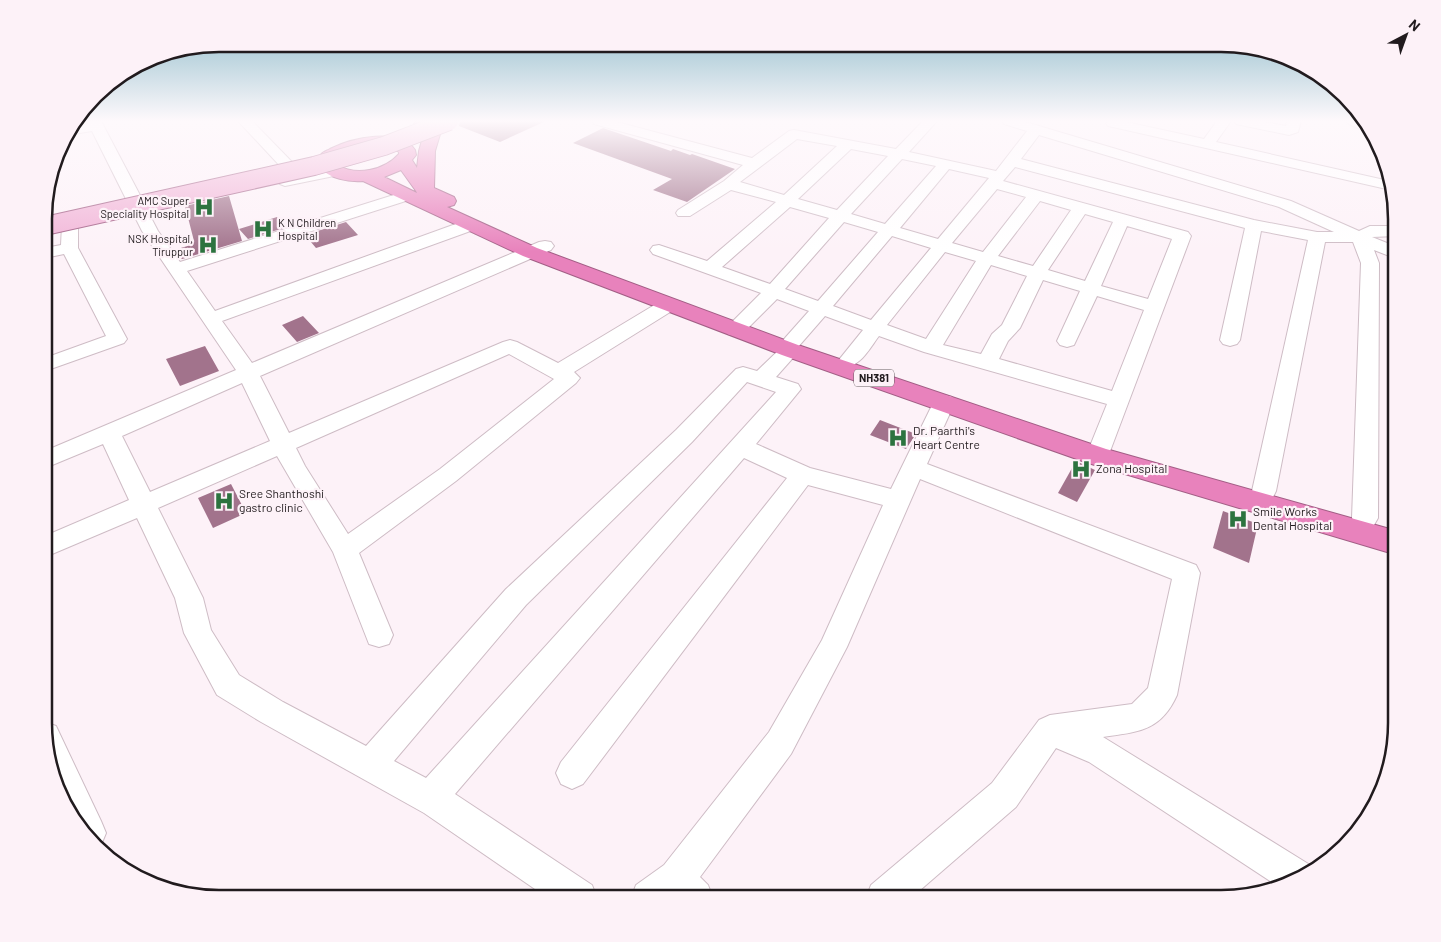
<svg xmlns="http://www.w3.org/2000/svg" width="1441" height="942" viewBox="0 0 1441 942" font-family="Barlow,sans-serif">
	<style>
		.building { fill: #a2738c }
		.lines { fill: none; stroke-linecap: round; stroke-linejoin: round }
		.minor-casing { stroke: #cebcc5; stroke-width: 2 }
		.highway-casing { stroke: #a25e85; stroke-width: 2 }
		.minor { fill: #fff; fill-rule: evenodd }
		.highway { fill: #e882bc; fill-rule: evenodd }
		.major-bridge-casing { stroke: #a25e85; stroke-width: 20; stroke-linecap: butt }
		.major-bridge { stroke: #f1b4d7; stroke-width: 18 }
		.labels { text-anchor: middle; stroke-width: 4.5; stroke-linejoin: round; paint-order: stroke }
		.far-poi-label { font-size: 11px; fill: #211b1e; stroke: #fdf2f8; text-anchor: end }
		.shield { fill: #fdf2f8; stroke: #635c5f; stroke-width: 1 }
		.shield-label { font-size: 11px; font-weight: bold; fill: #211b1e }
		.poi-label { font-size: 12px; fill: #211b1e; stroke: #fdf2f8; text-anchor: start }
		.rim { fill: none; stroke: #211b1e; stroke-width: 2.5 }
	</style>
	<rect width="100%" height="100%" fill="#fdf2f8"/>
	<!-- building -->
	<path class="building" d="M460 121H546L500 142 459 126Z
		M603 128 671 151 673 149 690 155 692 154 735 169 687 202 653 190 672 179 573 143Z
		M229 196 242 241 182 259 174 250 191 245 188 242 194 241 185 206Z
		M277 217 287 227 248 239 239 229Z
		M346 222 358 235 316 248 305 235Z
		M303 316 319 333 297 342 282 325Z
		M205 346 219 371 180 386 166 359Z
		M880 420 916 434 906 449 870 435Z
		M1076 461 1095 470 1077 502 1058 493Z
		M231 484 246 513 213 528 198 498Z
		M1223 511 1258 524 1249 563 1213 548Z"/>
	<g class="lines">
		<defs>
			<path id="minor" d="M87 121H101L142 199 140 202H128L126 199 92 131 67 135 73 127 88 124Z
				M238 121H252L292 162 299 173 334 166 339 168 342 171 339 174 334 176 285 186 280 184 277 181 280 178 286 176 281 167Z
				M592 121H613L752 158 789 131 794 130 896 149 923 121H937L909 152 996 171 1027 131 1004 124 1002 121H1022L1291 201 1359 231 1370 226H1397V236L1372 237 1397 247V259L1374 250 1379 263 1378 518 1374 525 1365 528 1356 525 1352 518 1361 263 1353 242H1325L1276 491 1273 497 1264 500 1255 497 1252 491 1308 240 1261 231 1240 340 1237 344 1230 346 1223 344 1220 340 1245 228 1015 167 1003 181 1188 232 1191 236 1106 462 1098 464 1090 462 1086 456 1107 404 924 352 879 336C869 349 859 370 841 366L838 361 863 330 825 316 798 347 800 350 776 377 798 384 801 389 756 444 810 468 891 489 936 397 944 395 952 397 955 402 927 464 1196 565 1200 573 1177 695C1161 731 1138 732 1103 737L1310 865 1312 872 1309 875 1276 885 1089 762 1056 748 1016 807 911 898H866L871 885 992 783 1039 720 1050 715 1132 704 1148 688 1172 579 920 479 847 647 791 754 700 877 708 885 713 898H631L636 885 664 865 769 732 822 640 883 505 808 485 583 784 572 789 561 784 556 773 561 762 787 478 744 458 455 794 592 885 597 898H548L424 813 261 722 217 695 184 633 175 598 137 518 45 557V536L129 500 103 444 45 468V451L236 370 142 231 132 211 134 208H146L158 231 180 262 400 193H412L414 196 412 199 187 271 215 311 464 221H476L478 225 476 229 222 321 252 363 539 242 545 241 551 242 554 246 551 250 260 376 289 433 503 342 510 340 517 342 558 363 661 301 668 299 675 301 677 305 675 309 574 372 580 378 576 383 456 481 359 553 393 635 389 644 379 647 369 644 333 552 277 456 158 508 203 598 211 630 239 675 283 702 366 746 506 589 676 430 736 369 743 367 757 371 784 345 782 342 785 338 809 311 777 299 742 334 735 336 728 334 725 330 728 326 761 293 653 254 650 250 653 246 659 245 707 261 776 202 731 190 690 216H678L676 213 678 210 724 181 743 165 594 124ZM1039 135 1279 207 1334 232H1317L1254 220 1021 159ZM797 139 837 146 784 195 740 182ZM851 149 888 156 837 210 798 199ZM902 159 936 166 885 224 851 214ZM949 169 989 178 938 239 900 228ZM997 189 1026 197 983 252 952 243ZM1040 201 1071 210 1033 266 998 256ZM790 207 829 218 770 284 722 267ZM1085 214 1113 222 1085 281 1048 270ZM844 222 878 232 818 301 785 289ZM1127 226 1172 239 1148 299 1101 286ZM892 236 931 248 871 320 833 306ZM945 252 976 261 926 339 887 325ZM991 265 1027 276 1002 325 992 334 981 354 943 345ZM1043 280 1080 291 1057 341 1060 345 1067 347 1074 345 1097 296 1144 310 1112 391 999 359 1008 341 1020 328ZM509 354 554 379 440 469 348 534 305 466 296 448ZM747 382 776 392 426 778 394 761 526 605 692 442ZM242 383 270 441 150 492 122 436Z
				M1108 121H1121L1204 139 1217 121H1231L1216 142 1389 181 1391 190 1113 127 1108 126 1106 123Z
				M1234 121H1259L1286 126 1287 121H1301L1298 132 1289 135 1236 124Z
				M1346 121H1363L1371 129C1364 131 1351 127 1346 121Z
				M70 220 76 221 78 225V248L127 339 124 343 45 371V358L106 336 64 254 45 258V248L61 245 62 225 64 221Z
				M45 722 56 726 101 821 106 833 101 845 67 810 45 745Z"/>
			<path id="highway" d="M416 121H428L441 131 435 151 434 188 454 197 456 201 454 205 447 207 537 248 798 345 1106 449 1397 531V555L1088 463 782 355 523 256 363 181C349 182 329 179 320 167 320 163 319 159 321 155 322 152 327 151 330 149 351 138 400 127 415 150L416 155 412 160 417 168 419 151 424 133 414 124ZM367 147 392 148 399 152V154C384 171 356 176 337 165V159L351 152ZM401 170 416 191 417 193 384 177Z"/>
		</defs>
		<!-- minor casing -->
		<use href="#minor" class="minor-casing"/>
		<!-- highway casing -->
		<use href="#highway" class="highway-casing"/>
		<!-- minor -->
		<use href="#minor" class="minor"/>
		<!-- highway -->
		<use href="#highway" class="highway"/>
		<defs>
			<path id="major-bridge" d="M45 226 314 166 384 146 449 121"/>
		</defs>
		<!-- major-bridge casing -->
		<use href="#major-bridge" class="major-bridge-casing"/>
		<!-- major-bridge -->
		<use href="#major-bridge" class="major-bridge"/>
	</g>
	<!-- sky -->
	<linearGradient id="sky" x2="0" y2="1"><stop stop-color="#81b4c4"/><stop offset="0.48" stop-color="#fef9fc"/><stop offset="1" stop-color="#fef9fc" stop-opacity="0"/></linearGradient>
	<rect width="1441" height="252" fill="url(#sky)"/>
	<!-- icons -->
	<defs>
		<symbol id="hospital-bare" viewBox="-9 -9 18 18"><path d="M-5-5h3v3.5h4V-5h3V5h-3V1.5h-4V5h-3Z" fill="#2c733f" stroke="#fdf2f8" stroke-width="2.5" paint-order="stroke"/></symbol>
	</defs>
	<g fill-rule="evenodd">
		<use href="#hospital-bare" x="190" y="193" width="28" height="28"/>
		<use href="#hospital-bare" x="249" y="215" width="28" height="28"/>
		<use href="#hospital-bare" x="194" y="231" width="28" height="28"/>
		<use href="#hospital-bare" x="884" y="424" width="28" height="28"/>
		<use href="#hospital-bare" x="1067" y="455" width="28" height="28"/>
		<use href="#hospital-bare" x="210" y="487" width="28" height="28"/>
		<use href="#hospital-bare" x="1224" y="505" width="28" height="28"/>
	</g>
	<g class="labels">
		<!-- far-poi labels -->
		<g class="far-poi-label">
			<text x="189" y="205">AMC Super<tspan x="189" dy="13">Speciality Hospital</tspan></text>
			<text x="278" y="227" text-anchor="start">K N Children<tspan x="278" dy="13">Hospital</tspan></text>
			<text x="193" y="243">NSK Hospital,<tspan x="193" dy="13">Tiruppur</tspan></text>
		</g>
		<!-- shield labels -->
		<rect class="shield" x="854" y="369.5" width="40" height="17" rx="4"/>
		<g class="shield-label">
			<text x="874" y="382">NH381</text>
		</g>
		<!-- poi labels -->
		<g class="poi-label">
			<text x="913" y="435">Dr. Paarthi's<tspan x="913" dy="14">Heart Centre</tspan></text>
			<text x="1096" y="473">Zona Hospital</text>
			<text x="239" y="498">Sree Shanthoshi<tspan x="239" dy="14">gastro clinic</tspan></text>
			<text x="1253" y="516">Smile Works<tspan x="1253" dy="14">Dental Hospital</tspan></text>
		</g>
	</g>
	<!-- crop -->
	<path d="M0 0H1441V942H0ZM219 52H1221A167 167 0 0 1 1388 219V723A167 167 0 0 1 1221 890H219A167 167 0 0 1 52 723V219A167 167 0 0 1 219 52Z" fill="#fdf2f8" fill-rule="evenodd"/>
	<path class="rim" d="M219 52H1221A167 167 0 0 1 1388 219V723A167 167 0 0 1 1221 890H219A167 167 0 0 1 52 723V219A167 167 0 0 1 219 52Z"/>
	<!-- north arrow -->
	<g transform="translate(1406 35) rotate(41)" stroke="#fdf2f8" stroke-width="4" paint-order="stroke">
	<path d="M0-4L9 19L0 12L-9 19Z" fill="#211b1e"/>
	<text y="-8" font-size="14" font-weight="bold" text-anchor="middle" fill="#211b1e">N</text>
	</g>
</svg>
